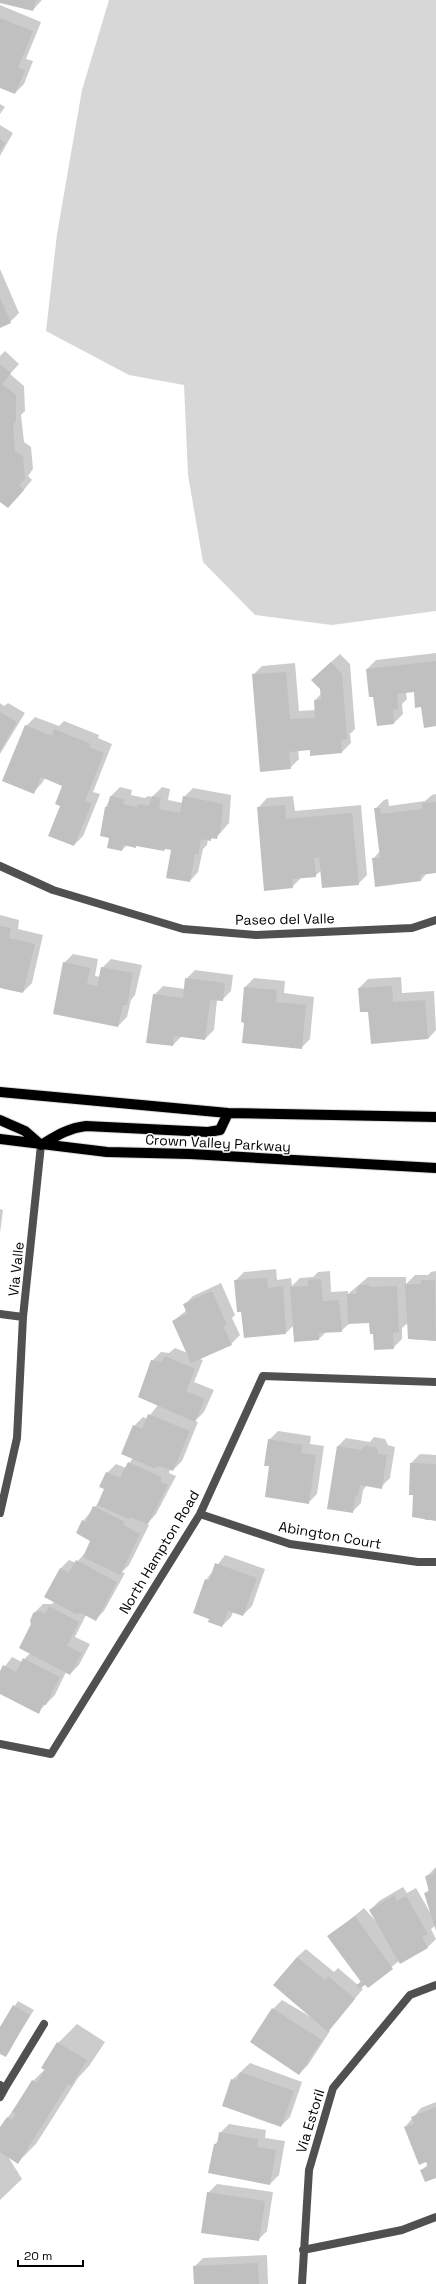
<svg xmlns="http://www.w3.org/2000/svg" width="436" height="2284" viewBox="0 0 436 2284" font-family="'Space Grotesk',sans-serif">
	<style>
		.green { fill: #d7d7d7 }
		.shadow { fill: #0003 }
		.building { fill: #c0c0c0 }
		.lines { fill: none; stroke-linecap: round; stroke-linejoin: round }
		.primary-casing { stroke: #dbdbdb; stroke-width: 12 }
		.service { stroke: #505050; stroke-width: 8 }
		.minor { stroke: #505050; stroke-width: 8 }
		.primary { stroke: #000; stroke-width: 10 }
		.labels { text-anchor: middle; stroke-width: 3; stroke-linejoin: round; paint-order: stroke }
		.street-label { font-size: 14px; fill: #000; stroke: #fff }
	</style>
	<rect width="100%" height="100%" fill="#fff"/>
	<!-- green -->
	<path class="green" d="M109 0H436V611L332 625 255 615 203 562 188 475 184 385 129 375 46 331 57 234 82 90Z"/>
	<!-- shadow -->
	<path class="shadow" d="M0 0H42L33 10Z
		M0 5 41 22 26 59 33 61 24 84 15 93 0 87Z
		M0 104 5 107 0 114Z
		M0 125 13 133 0 156Z
		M0 269 19 313 10 322 0 327Z
		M5 351 19 364 10 374 24 386 25 411 21 415 24 442 31 447 33 469 28 476 32 480 17 498 0 502V356Z
		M436 653V725L422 706 415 691 406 692 407 699 402 704 403 714 394 723 378 725 374 696H370L367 669 376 660Z
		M340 654 350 664 355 729 350 734 351 743 342 752 311 755V749L298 750 299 759 290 768 253 675 262 666 295 663 299 711 315 710V700L321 694V671Z
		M0 703 4 706 8 703 25 713 0 754Z
		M35 717 59 726 64 721 99 735 98 738 112 744 93 792 100 794 83 836 74 845 61 806 63 785 45 778 42 783 34 792 26 726Z
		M120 787 132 790 131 795 145 798 148 796 152 797 162 787 170 789 168 800 183 803 184 797 193 788 231 795 229 823 216 838 208 839 207 845 203 849 198 872 190 881 172 849 127 845 122 850 110 837 106 807 111 796Z
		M436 794V872L427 873 421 880 373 859 380 851 375 809 384 800 388 799 389 806 425 801 432 795Z
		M293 796 295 811 361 805 367 875 358 884 322 870 315 876 301 878 292 887 258 808 267 798Z
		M0 915 19 920 18 929 43 935 32 983 23 992 0 987Z
		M73 954 98 959 95 976 100 977 102 968 111 959 142 965 135 995 131 1000 127 1017 118 1026 64 963Z
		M195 970 233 975 231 991 222 1000H217L214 1030 205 1039 182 1036 173 1045 154 995 163 986 185 989 186 979Z
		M401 977 402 993 434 991 436 1030 428 1039 369 1011 359 988 368 979Z
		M254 978 285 981 284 993 314 997 310 1039 301 1048 245 987Z
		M0 1209 3 1210 0 1233Z
		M276 1269 277 1280 291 1278 292 1286 300 1278 313 1277 318 1272 330 1271 331 1292 348 1291V1294L368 1277H406V1284L415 1275H428L431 1272 436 1271V1340H422L409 1322 402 1328V1339L393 1348 374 1333 370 1322 350 1323 341 1331 326 1332 319 1339 294 1325 286 1333 242 1311 235 1281 244 1272Z
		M221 1283 235 1315 232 1318 240 1335 231 1344 200 1359 203 1360 194 1382 214 1390 204 1412 195 1421 198 1422 182 1461 173 1470 170 1469 169 1473 176 1476 156 1514 147 1524 149 1525 129 1565 122 1572 125 1573 104 1611 95 1620 86 1615 75 1637 90 1644 79 1665 70 1674 66 1672 55 1695 38 1712 0 1693V1673L12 1657 22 1662 30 1653 34 1613 43 1604H52L55 1601 61 1568 69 1560 76 1563 86 1552 92 1540 83 1521 100 1501 105 1489 107 1473 116 1464 126 1468 133 1458 134 1426 143 1417 147 1419 158 1405 152 1361 161 1352 169 1353 175 1348 188 1353 173 1321 187 1310 184 1305 193 1296Z
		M278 1431 311 1436 310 1444 324 1446 317 1494 308 1503 271 1465 269 1440Z
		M374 1437 385 1439 388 1445 395 1447 390 1478 381 1487 367 1485 363 1490 361 1503 352 1512 337 1447 346 1438 370 1442Z
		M420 1454 436 1455V1520H425L414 1494 411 1463Z
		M225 1555 265 1569 252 1606 243 1615 233 1612 231 1617 222 1626 210 1618 206 1580Z
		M436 1867V1929L435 1926 431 1929 436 1939 428 1947 400 1963 399 1961 368 1986 366 1983 361 1987 363 1989 328 2030 330 2031 308 2065 299 2074 273 2009 282 2000 316 2020 297 1957 306 1949 334 1972 338 1968 358 1985 361 1981 329 1937 364 1908 379 1925 370 1910 379 1901 403 1887 407 1893 416 1888 431 1914 425 1893 430 1889 426 1877Z
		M18 2001 34 2010 5 2056 0 2053V2029Z
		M77 2024 105 2042 89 2066 78 2078 36 2144 18 2162 7 2155 22 2179 0 2200V2129L33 2081 45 2069 42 2067 58 2043Z
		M250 2063 302 2082 290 2117 281 2126 232 2080Z
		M436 2102V2177L421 2171 428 2164 405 2127 421 2108Z
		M229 2124 266 2130 265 2138 285 2141 279 2175 270 2184 215 2144 219 2140 220 2133Z
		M217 2184 273 2192 267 2231 258 2240 208 2193Z
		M267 2255 268 2284H195L194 2267 203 2258Z"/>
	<!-- building -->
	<path class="building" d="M0 0H36L33 11 0 3Z
		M0 18 33 31 18 68 25 70 15 94 0 88Z
		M0 139 5 143 0 151Z
		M0 298 11 323 0 328Z
		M0 364 11 373 2 384 16 395V421L13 425 15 451 23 456 25 479 19 485 24 490 8 508 0 502Z
		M436 661V726L424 728 421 707 415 708 414 692 397 694 398 709 393 710 394 724 377 726 373 697H369L366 669Z
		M331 662 342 674 347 739 341 740 342 753 310 756V750L289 752 291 769 260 772 252 674 286 672 290 719 315 718 314 700H321L320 689 311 680Z
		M0 712 17 722 0 751Z
		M25 725 52 736 54 729 91 744 89 747 104 753 85 801 92 803 74 846 48 836 60 806 55 804 62 786 41 777 34 794 2 781Z
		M110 796 124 799 123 804 137 807 138 804 149 806 152 796 161 798 159 809 180 813 183 796 223 804 220 833H218L217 839 211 838V841L201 839 198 855 195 854 190 882 166 878 171 850 165 849 164 851 136 846V848L123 845 122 851 107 848 109 838 100 836 105 807H108Z
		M436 802V873L420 875 421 881 375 887 372 858H380L374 808H380L381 814 422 809V803Z
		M285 805 286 819 352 813 359 885 322 888 319 857 314 858 316 877 292 879 293 888 264 891 257 807Z
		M0 926 11 928 9 938 35 944 23 993 0 988Z
		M63 962 90 968 87 984 97 986 101 967 133 973 127 1005H123L118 1027 53 1014Z
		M185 978 225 983 223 1001 210 1000 205 1040 174 1036 173 1046 146 1043 153 994 183 998Z
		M392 986 393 1002 425 1000 428 1039 371 1044 368 1012H360L358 988Z
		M244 987 277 990 276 1002 306 1005 302 1049 242 1043 244 1023 241 1022Z
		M267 1278 268 1288 283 1286 286 1334 244 1338 241 1312H237L234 1280Z
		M321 1279 323 1301 339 1300 342 1332 319 1333V1340L294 1342 290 1287 308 1286V1280Z
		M421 1280H435L436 1341 408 1339 405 1284H421Z
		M367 1284 371 1287 397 1286 399 1332 393 1333 394 1349 374 1350 373 1334H370L369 1323 348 1324 347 1294H356L358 1286Z
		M212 1291 227 1325 223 1326 232 1345 191 1363 172 1321 187 1314 183 1304Z
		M165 1356 195 1369 186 1391 205 1399 195 1422 138 1397 151 1360 162 1362Z
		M148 1414 190 1431 173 1471 160 1466 154 1468 121 1454 133 1425 142 1429Z
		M268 1439 303 1445 301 1453 316 1455 309 1504 265 1497 269 1466H264Z
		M337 1446 362 1450 364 1446 376 1447 379 1454 387 1455 382 1489 360 1485 358 1497 355 1496 353 1513 327 1509Z
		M128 1462 161 1477V1482L168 1485 148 1524 130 1517 129 1519 97 1505 104 1489 99 1487 106 1472 120 1478Z
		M410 1463 436 1464V1521L412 1517 413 1495H409Z
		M93 1506 125 1522 123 1525 140 1534 120 1575 83 1557 90 1541 76 1533 82 1520 86 1522Z
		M76 1560 117 1582 96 1621 81 1613 76 1614 44 1597 60 1568 69 1573Z
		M215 1563 257 1578 243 1616 228 1611 222 1627 208 1622 209 1619 193 1613 205 1579 209 1581Z
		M49 1606 79 1622 67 1646 82 1653 70 1675 19 1648 31 1624 30 1621 33 1613 39 1611 45 1614Z
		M23 1658 60 1677 46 1705 43 1704 39 1714 0 1694V1671L3 1665 16 1672Z
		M435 1869H436V1931L424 1893 429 1892 425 1876 433 1874Z
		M394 1895 397 1901 406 1896 428 1934 422 1937 428 1948 400 1964 369 1910Z
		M355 1916 393 1969 368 1988 365 1985 359 1989 356 1985 361 1982 327 1936Z
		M297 1957 325 1980 328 1976 355 1999 328 2032 273 1985Z
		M13 2005 30 2015 6 2057 0 2054V2027Z
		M272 2008 322 2040 299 2075 250 2042Z
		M57 2042 87 2060 71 2086 68 2084 18 2164 0 2152V2127L7 2117 12 2120 16 2114 12 2112 32 2080 37 2083 45 2070 41 2068Z
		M240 2072 294 2091 281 2127 222 2106 231 2079 237 2081Z
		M436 2107V2178L425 2182 420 2170 428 2167 426 2162 419 2165 404 2127 414 2124 411 2117Z
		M219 2132 258 2139 257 2147 276 2150 270 2185 208 2173 214 2144H217Z
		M207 2192 265 2201 259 2241 201 2233Z
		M258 2263 259 2284H194L193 2266Z"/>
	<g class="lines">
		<defs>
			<path id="primary" d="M0 1092 228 1113 436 1117
				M0 1120 25 1131 41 1145
				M0 1139 107 1152 190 1154 436 1168
				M41 1145C56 1136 68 1128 86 1126L208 1132 220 1130 228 1113"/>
		</defs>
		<!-- primary casing -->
		<use href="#primary" class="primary-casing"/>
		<!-- service -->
		<path class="service" d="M0 2085 5 2088 0 2097
			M5 2088 44 2024"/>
		<!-- minor -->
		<path class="minor" d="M0 866 53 890 183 929 256 935 412 928 436 920
			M0 1314 23 1317
			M0 1513 17 1438 23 1317 41 1145
			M200 1514 290 1544 418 1562H436
			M0 1744 51 1754 200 1514 263 1376 436 1382
			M303 2250 402 2230 436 2217
			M302 2284 309 2170 333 2088 410 1995 436 1985"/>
		<!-- primary -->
		<use href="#primary" class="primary"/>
	</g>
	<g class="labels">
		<!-- street labels -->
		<g class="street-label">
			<text transform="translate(285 919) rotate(-1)" y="5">Paseo del Valle</text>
			<text transform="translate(218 1143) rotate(3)" y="5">Crown Valley Parkway</text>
			<text transform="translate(16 1269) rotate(-84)" y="5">Via Valle</text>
			<text transform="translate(330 1535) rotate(10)" y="5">Abington Court</text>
			<text transform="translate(159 1552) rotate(-59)" y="5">North Hampton Road</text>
			<text transform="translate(310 2121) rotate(-73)" y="5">Via Estoril</text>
		</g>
	</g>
	<!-- scale -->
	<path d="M18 2260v6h65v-6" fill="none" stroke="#000000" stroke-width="2"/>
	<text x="24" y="2260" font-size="12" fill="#000000" stroke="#ffffff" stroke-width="3" paint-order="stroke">20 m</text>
</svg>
